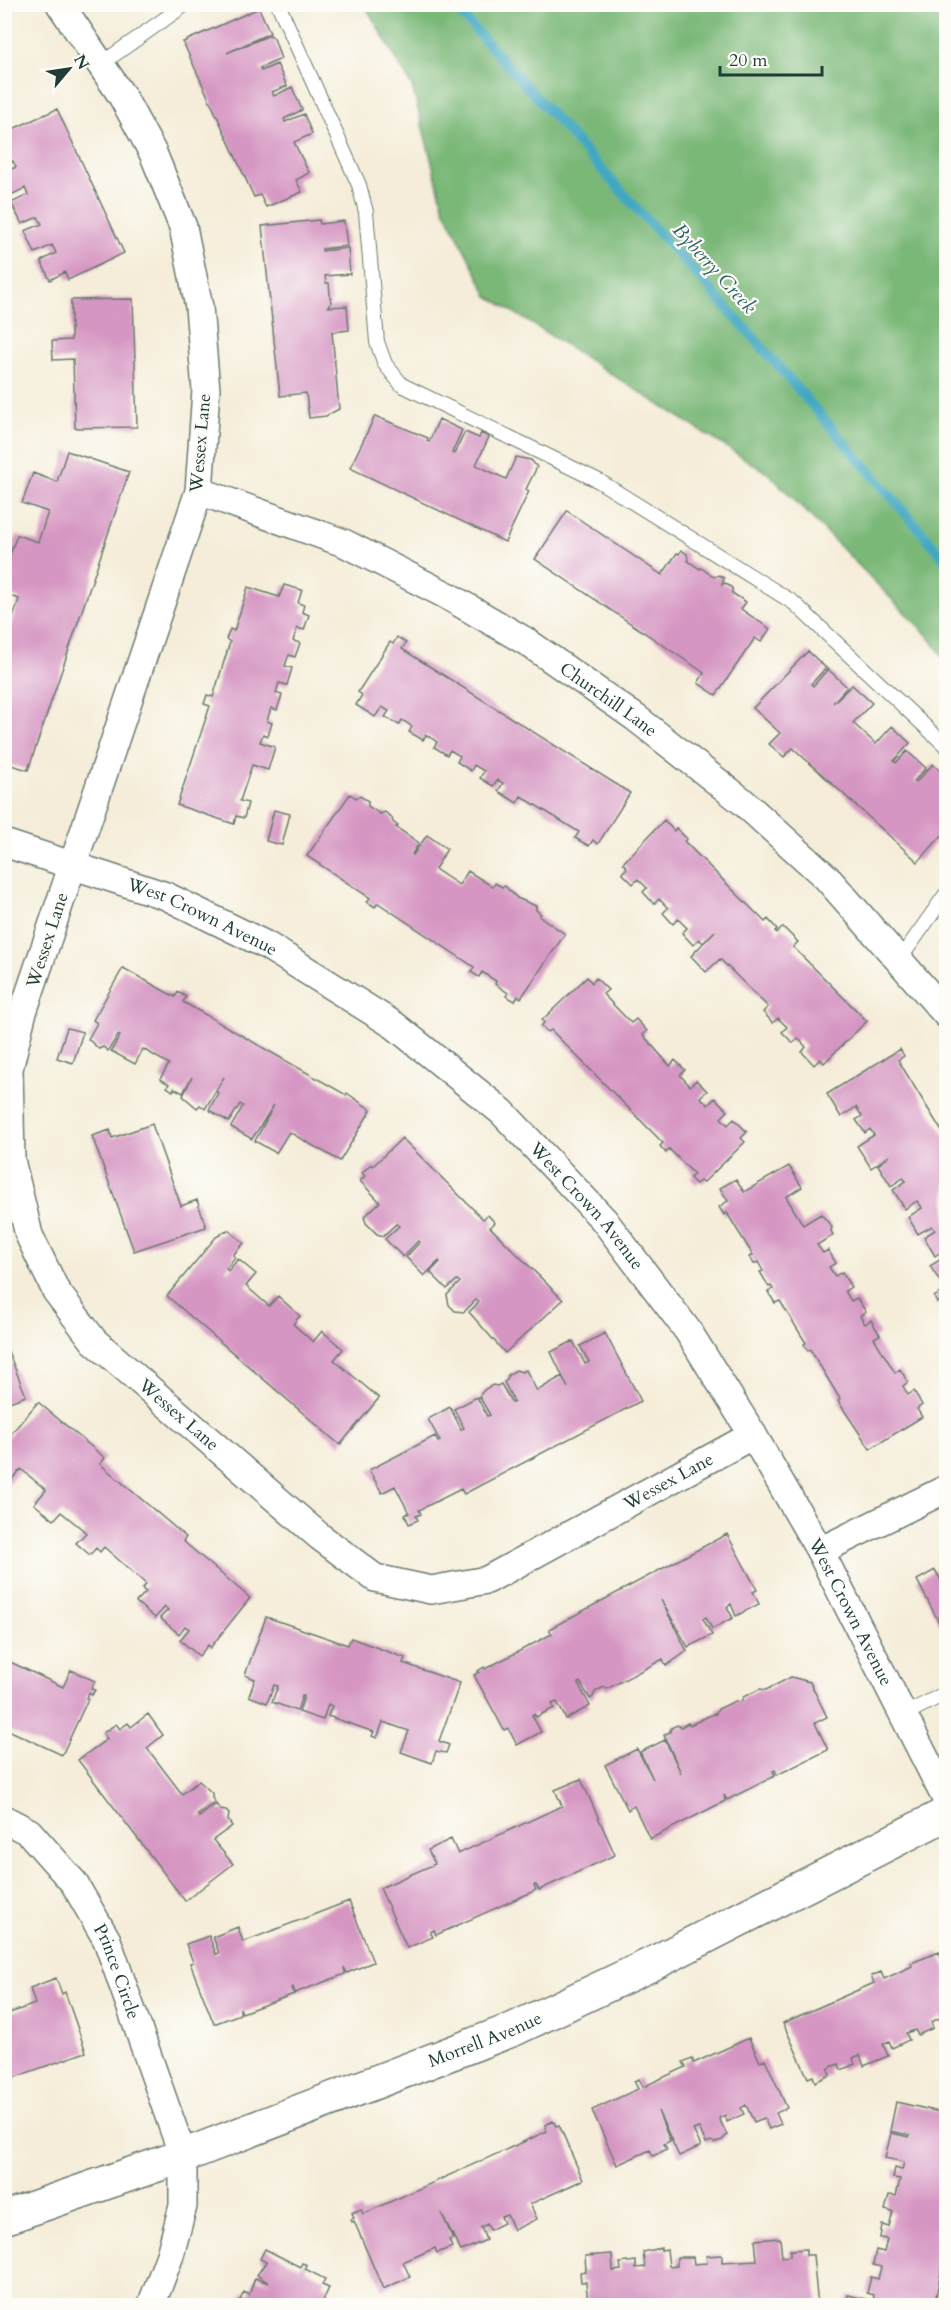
<svg xmlns="http://www.w3.org/2000/svg" width="951" height="2310" viewBox="0 0 951 2310" font-family="Cardo,serif">
	<style>
		.forest { fill: #7ab878; stroke: #4c7a56; stroke-width: 1.5 }
		.lines { fill: none; stroke-linecap: round; stroke-linejoin: round }
		.stream { stroke: #42a8c2; stroke-width: 10 }
		.building { fill: #d696c3 }
		.service-casing { stroke: #6a7b6e; stroke-width: 16 }
		.minor-casing { stroke: #6a7b6e; stroke-width: 30 }
		.tertiary-casing { stroke: #6a7b6e; stroke-width: 36 }
		.service { stroke: #fff; stroke-width: 14 }
		.minor { stroke: #fff; stroke-width: 27 }
		.tertiary { stroke: #fff; stroke-width: 33 }
		.labels { text-anchor: middle; stroke-width: 4.5; stroke-linejoin: round; paint-order: stroke }
		.street-label { font-size: 18px; fill: #1f3d34; stroke: #fdfcf7 }
		.water-label { font-size: 20px; font-style: italic; fill: #2b6266; stroke: #fdfcf7 }
	</style>
	<rect width="100%" height="100%" fill="#fdfcf7"/>
	<filter id="ink" filterUnits="userSpaceOnUse"><feTurbulence type="fractalNoise" baseFrequency=".0167" numOctaves="2"/><feDisplacementMap in="SourceGraphic" scale="12" xChannelSelector="R" yChannelSelector="G"/><feConvolveMatrix kernelMatrix="1 2 1 2 8 2 1 2 1" color-interpolation-filters="sRGB"/></filter>
	<filter id="wash" filterUnits="userSpaceOnUse"><feTurbulence type="fractalNoise" baseFrequency=".008" numOctaves="4" result="noise"/><feDisplacementMap in="SourceGraphic" scale="24" xChannelSelector="R" yChannelSelector="G"/><feGaussianBlur stdDeviation="1.35" result="paint"/><feColorMatrix in="noise" values="0 0 0 0 0 0 0 0 0 0 0 0 0 0 0 0 0 1.4 0 .05"/><feComposite in="paint" operator="in"/></filter>
	<g filter="url(#wash)">
		<rect width="100%" height="100%" fill="#f5edd9"/>
		<!-- forest -->
		<path class="forest" d="M365 5H946V661L930 638 769 474 488 296 444 209 412 86Z"/>
		<g class="lines">
			<!-- stream -->
			<path class="stream" d="M452 4 753 337 946 560"/>
		</g>
		<g id="blocks">
			<!-- building -->
			<path class="building" d="M259 8 270 33 227 53 270 35 274 38 281 59 260 68 261 71 277 64 287 86 272 92 274 96 292 87 302 110 284 119 285 122 304 114 312 134 294 142 309 173 296 180 302 192 266 207 260 195 254 197 183 42Z
				M57 109 124 253 68 280 65 272 50 280 41 261 56 253 52 245 35 253 25 231 42 224 38 217 22 224 11 203 28 195 25 188 9 196 4 187V172L16 167 13 161 4 165V133Z
				M319 220 320 224 344 221 347 246 322 249V251L348 248 350 274 325 276 326 283H329L331 304 328 307 347 306 349 330 332 332 339 409 326 416 309 418 306 393 280 396 262 226Z
				M133 299 137 427 75 428 73 359 53 360 52 341 71 340V300Z
				M375 416 428 438 427 441 429 442 439 419 462 430 452 453 454 454 465 432 479 438 481 433 489 437 476 465 506 479 516 457 531 460 537 467 526 489 529 491 505 542 350 468Z
				M67 451 129 472 28 770 4 763V645L19 599 4 594V571L17 535 38 542 48 512 22 503 33 473 57 482Z
				M567 511 662 575 677 553 679 554 681 550 687 554 688 561 700 569 701 568 714 577 719 575 724 578 722 585 725 583 732 588V593L746 602 741 609 770 629 761 642 755 638 716 695 698 683 704 673 700 670 535 559Z
				M284 585 302 590 298 603 304 605 302 612 309 615 304 630 297 628 293 641 300 643 295 657 289 655 287 660 285 666 292 668 287 685 279 683 276 693 282 695 277 710 271 708 267 721 272 723 268 736 263 734 260 742 275 747 268 770 252 765 240 801 248 803 244 818 236 816 234 824 177 805 210 706 204 704 207 695 213 697 230 642 226 639 230 629 234 631 248 587 279 597Z
				M397 637 406 643 402 649 630 793 598 844 593 840 589 846 575 838 579 832 521 796 517 803 498 791 503 783 497 780 493 786 480 778 484 771 474 765 471 771 457 762 460 756 450 750 447 755 434 747 437 742 431 738 426 735 423 740 409 732 412 727 407 723 402 720 399 725 385 717 389 711 382 707 375 717 356 705 362 695 358 692 390 642 393 644Z
				M808 651 826 668 811 684 813 686 828 669 847 687 833 703 852 685 872 703 853 723 876 744 892 726 910 743 894 761 896 763 907 751 926 768 914 781 916 782 933 764 946 777V787L942 793 946 789V831L918 862 793 748 784 757 769 744 780 733 753 708Z
				M350 794 356 798 360 796 368 801V806L380 814 385 812 392 818 393 822 398 826 396 827 419 843 412 854 413 855 427 835 447 849 435 869 459 885 468 871 493 887 495 883 502 887 505 886 517 898 536 906V910L541 914 539 916 565 934 521 998 518 996 515 1001 506 996 508 993 495 984 496 981 482 972 479 977 471 972 474 967 378 903 375 907 367 902 370 898 307 856Z
				M274 810 290 814 282 845 266 841Z
				M664 820 674 831 676 828 687 839 684 841 765 922 768 919 777 929 775 931 777 933 783 927 798 942 793 947 867 1021 824 1063 820 1059 814 1065 802 1052 806 1047 798 1038 793 1043 782 1032 787 1027 778 1018 773 1023 763 1012 768 1007 720 959 706 972 691 956 715 931 703 943 699 939 693 945 682 933 687 928 678 919 673 924 663 913 668 908 659 899 654 904 643 892 647 888 638 879 633 884 622 873 627 868 623 863Z
				M123 968 175 997 178 992 186 997 183 1002 346 1095 347 1093 371 1110 340 1161 289 1132 276 1153 255 1141 274 1105 252 1139 231 1127 243 1106 240 1104 229 1122 209 1110 218 1093 216 1091 224 1077 205 1109 200 1105 197 1108 183 1096 192 1077 183 1093 174 1088 173 1091 167 1087 169 1084 160 1079 169 1064 143 1049 135 1064 111 1051 120 1036 118 1035 108 1051 103 1047 99 1049 88 1039 97 1023 93 1020Z
				M587 977 592 983 596 978 608 990 603 994 631 1023 636 1019 647 1031 643 1035 670 1066 675 1060 685 1070 680 1075 690 1086 696 1080 707 1091 700 1097 708 1105 715 1098 728 1111 721 1118 728 1125 734 1119 747 1132 741 1138 745 1142 703 1183 700 1181 696 1184 690 1178 694 1174 669 1149 666 1153 660 1146 663 1143 551 1030 548 1032 541 1026 544 1023 542 1020Z
				M67 1028 83 1032 73 1063 57 1058Z
				M900 1049 904 1056 898 1060 946 1138V1248L935 1256 924 1237 935 1230 932 1226 918 1234 908 1217 922 1208 921 1206 917 1201 905 1209 893 1190 906 1181 903 1178 891 1186 878 1165 889 1156 871 1168 857 1146 874 1135 870 1129 865 1133 856 1120 862 1116 856 1107 841 1117 827 1094Z
				M152 1124 181 1206 197 1200 206 1227 134 1251 92 1136 110 1130 112 1138Z
				M402 1138 483 1219 488 1215 495 1223 490 1227 563 1300 505 1353 469 1312 479 1302 476 1300 464 1312 455 1311 449 1305 447 1295 460 1282 457 1280 447 1289 430 1272 440 1262 439 1261 424 1276 406 1257 420 1242 418 1241 403 1257 385 1239 399 1226 396 1224 383 1236 377 1234 366 1223 364 1217 380 1202 360 1181 365 1176 362 1173 371 1164 373 1166Z
				M789 1166 802 1187 786 1197 788 1200 803 1225 821 1214 832 1227 831 1231 833 1235 817 1245 823 1253 828 1250 836 1263 829 1267 835 1276 842 1272 851 1287 845 1291 851 1301 857 1298 866 1312 860 1316 863 1321 865 1324 871 1320 880 1335 874 1338 895 1373 900 1369 908 1382 903 1386 908 1395 914 1391 922 1405 917 1409 922 1417 870 1449 838 1401 840 1399 810 1349 808 1351 804 1344 806 1343 780 1301 775 1303 768 1292 773 1289 771 1286 769 1287 760 1272 763 1271 758 1262 754 1264 749 1257 753 1255 738 1231 727 1213 724 1215 719 1207 728 1201 720 1188 736 1179 744 1192Z
				M228 1230 244 1243 233 1255 235 1257 226 1269 228 1271 238 1259 256 1274 246 1286 269 1306 278 1296 300 1316 293 1324 313 1342 322 1331 343 1349 334 1360 379 1398 340 1445 167 1296 216 1237Z
				M946 1256V1283L943 1286 930 1266Z
				M946 1289V1303L944 1299 937 1303 934 1297Z
				M605 1333 641 1401 464 1494 461 1489 419 1510 421 1514 416 1516 418 1520 409 1524 405 1515 409 1513 395 1486 382 1493 369 1470 435 1436 438 1442 440 1441 428 1419 450 1407 461 1429 464 1428 454 1409 477 1397 487 1416 490 1415 479 1396 485 1389 493 1385 497 1386 501 1384 512 1403 514 1402 504 1382 507 1380 508 1375 516 1370 522 1372 526 1370 537 1391 562 1376 568 1388 551 1352 573 1341 585 1364 589 1362 580 1346Z
				M4 1341 26 1396 4 1404Z
				M38 1402 105 1458 100 1464 186 1537 183 1541 250 1598 210 1648 208 1645 199 1656 180 1640 189 1629 185 1626 179 1634 160 1618 168 1610 165 1607 155 1618 136 1602 146 1592 142 1589 146 1584 104 1547 100 1552 96 1548 90 1555 76 1543 86 1533 82 1529 61 1512 54 1520 34 1504 46 1490 21 1469 4 1489V1442Z
				M727 1534 757 1590 753 1592 759 1604 736 1616 731 1604 727 1607 733 1618 712 1629 706 1617 703 1619 712 1635 688 1647 661 1600 687 1651 666 1666 663 1659 607 1689 604 1687 595 1692 593 1697 590 1699 580 1682 578 1683 590 1706 566 1719 557 1702 552 1704 554 1708 536 1717 534 1714 532 1715 541 1732 517 1745 508 1728 504 1730 474 1675 479 1672 478 1671 484 1667 485 1669 552 1634 549 1629Z
				M935 1570 941 1580 946 1577V1636L917 1580Z
				M266 1617 348 1645 351 1638 405 1658 403 1663 460 1683 439 1741 449 1745 446 1753 436 1751 432 1763 401 1752 409 1731 383 1722 377 1738 372 1736 374 1732 328 1716 332 1706 328 1704 323 1720 299 1712 304 1696H302L297 1711 272 1702 278 1686 274 1685 267 1703 249 1696 255 1679 245 1675Z
				M4 1659 63 1687 71 1670 95 1681 91 1689 95 1690 92 1695 88 1693 86 1698 88 1699 62 1755 4 1728Z
				M791 1677 810 1682 827 1717 815 1723 828 1750 777 1775 775 1770 773 1771 775 1776 727 1800 724 1795 725 1801 650 1839 634 1806 628 1810 605 1765 637 1749 653 1779 640 1752 665 1740 681 1773 664 1735 670 1732 671 1728 677 1725 681 1727 688 1723 690 1725 715 1713V1715L718 1709 735 1701 741 1702 743 1697 760 1689 766 1690Z
				M148 1714 163 1735 147 1748 182 1794 199 1781 212 1793V1798L215 1802 198 1815 199 1817 216 1804 220 1810 226 1811 229 1814 228 1820 232 1826 213 1840 233 1864 185 1901 78 1760 107 1739 103 1733 116 1724 120 1729 128 1723 131 1727Z
				M581 1779 615 1855 539 1890 536 1885H534L536 1890 436 1935 434 1930 430 1932 433 1937 407 1948 380 1888 435 1864 428 1850 451 1839 458 1854 562 1806 555 1790Z
				M349 1901 373 1962 347 1973 344 1967 345 1974 295 1993 293 1987 291 1988 294 1994 242 2013 240 2008V2014L214 2024 190 1963 193 1962 186 1944 209 1936 216 1954 219 1953 213 1937 238 1927 243 1942Z
				M939 1952 946 1969V2023L945 2024 942 2017 931 2022 933 2028 918 2035 915 2030 906 2033 909 2040 892 2048 889 2041 883 2044 888 2056 864 2066 860 2055 853 2058 855 2064 841 2070 839 2064 833 2066 828 2069 830 2075 815 2082 813 2076 808 2078 783 2023 874 1983 871 1976 881 1972 884 1979 912 1966 911 1963Z
				M56 1978 62 1994 65 1992 86 2052 4 2081V2015L35 2004 30 1988Z
				M749 2038 760 2062 765 2059 787 2108 776 2113 781 2124 769 2129 764 2118 754 2122 746 2105 741 2108 744 2114 727 2122 725 2115 719 2118 727 2135 722 2140 714 2143 711 2141 706 2143 699 2128 693 2130 701 2146 679 2156 658 2111 670 2141 664 2144 667 2149 653 2156 650 2150 617 2165 592 2110 638 2089 634 2081 639 2079 643 2087 686 2067 683 2062 692 2058 694 2063 696 2062Z
				M943 2100 946 2101V2249L934 2306H845L848 2295 873 2301 874 2295 867 2293 871 2277 878 2279 881 2267 873 2265 876 2250 884 2252 887 2239 880 2238 882 2225 889 2227 893 2212 885 2210 889 2195 896 2196 900 2179 893 2178 895 2168 902 2170 904 2162 885 2158 891 2133 909 2137 910 2135 890 2131 896 2102 940 2112Z
				M553 2121 556 2126 559 2125 583 2180 530 2204 537 2219 514 2230 507 2215 501 2217 504 2223 490 2230 487 2224 481 2227 486 2240 461 2251 441 2212 453 2239 449 2240 452 2247 437 2253 435 2248 403 2262 410 2277 383 2289 354 2221 352 2222 351 2219 354 2218 352 2213 361 2209 363 2214 532 2138 547 2131 545 2125Z
				M780 2238 782 2257 790 2256V2250L806 2249V2255H813L818 2306H588L586 2282H581L580 2272 586 2271 585 2256 612 2254 613 2271 621 2270 620 2263 636 2261V2268L645 2267 643 2252 661 2248V2250L667 2249 669 2266 677 2265V2257H693L694 2264 707 2263 706 2256 722 2255V2262L757 2260 755 2240Z
				M265 2249 300 2267 302 2263 307 2265 305 2269 325 2279 322 2285 329 2288 322 2303 314 2300 311 2306H236L239 2301 245 2303 240 2300 244 2292 249 2295 255 2278 269 2283 257 2275 266 2262 260 2259Z"/>
		</g>
	</g>
	<g filter="url(#ink)">
		<use href="#blocks" fill-opacity="0" stroke="#6a7b6e" stroke-width="1.5"/>
		<g class="lines">
			<defs>
				<path id="service" d="M278 4 359 185 366 212 377 342 385 364 402 385 599 481 794 603 946 746
					M101 64 186 4
					M900 959 946 894
					M903 1715 946 1693"/>
				<g id="minor">
					<path id="s1" d="M60 4 122 96 153 153 183 227 199 307 206 390 199 491 22 1015 9 1069 11 1160 29 1235 56 1291 94 1341 319 1536 375 1578 431 1590 487 1580 753 1435"/>
					<path id="s2" d="M199 491 344 543 446 595 527 642 636 718 742 801 827 878 946 1014"/>
					<path id="s3" d="M4 843 166 896 266 945 394 1025 502 1112 604 1220 688 1331 753 1435 820 1551 946 1799"/>
					<path d="M820 1551 946 1489"/>
					<path id="s4" d="M4 1819 29 1832 74 1883 107 1940 183 2156V2206L170 2255 151 2306"/>
				</g>
				<g id="tertiary">
					<path id="s5" d="M4 2218 183 2156 514 2029 654 1963 946 1814"/>
				</g>
			</defs>
			<!-- service casing -->
			<use href="#service" class="service-casing"/>
			<!-- minor casing -->
			<use href="#minor" class="minor-casing"/>
			<!-- tertiary casing -->
			<use href="#tertiary" class="tertiary-casing"/>
			<!-- service -->
			<use href="#service" class="service"/>
			<!-- minor -->
			<use href="#minor" class="minor"/>
			<!-- tertiary -->
			<use href="#tertiary" class="tertiary"/>
		</g>
	</g>
	<g class="labels">
		<!-- street labels -->
		<g class="street-label">
			<text transform="translate(200 443) rotate(-85)" y="6">Wessex Lane</text>
			<text dy="6" stroke="none"><textPath href="#s2" startOffset="462">Churchill Lane</textPath></text>
			<text dy="6" stroke="none"><textPath href="#s3" startOffset="212">West Crown Avenue</textPath></text>
			<text transform="translate(47 940) rotate(-72)" y="6">Wessex Lane</text>
			<text dy="6" stroke="none"><textPath href="#s3" startOffset="698">West Crown Avenue</textPath></text>
			<text dy="6" stroke="none"><textPath href="#s1" startOffset="1536">Wessex Lane</textPath></text>
			<text dy="6" stroke="none"><textPath href="#s1" startOffset="2112">Wessex Lane</textPath></text>
			<text dy="6" stroke="none"><textPath href="#s3" startOffset="1184">West Crown Avenue</textPath></text>
			<text dy="6" stroke="none"><textPath href="#s4" startOffset="195">Prince Circle</textPath></text>
			<text dy="6" stroke="none"><textPath href="#s5" startOffset="513">Morrell Avenue</textPath></text>
		</g>
		<!-- water labels -->
		<g class="water-label">
			<text transform="translate(715 268) rotate(48)" y="7">Byberry Creek</text>
		</g>
	</g>
	<!-- margin -->
	<rect width="951" height="2310" fill="none" stroke="#fdfcf7" stroke-width="24"/>
	<!-- north arrow -->
	<g transform="translate(69 69) rotate(61)" stroke="#fdfcf7" stroke-width="4.5" paint-order="stroke">
	<path d="M0-4.5L10 22L0 15L-10 22Z" fill="#1f3d34"/>
	<text y="-9" font-size="16" font-weight="bold" text-anchor="middle" fill="#1f3d34">N</text>
	</g>
	<!-- scale -->
	<path d="M720 66v9h102v-9" fill="none" stroke="#1f3d34" stroke-width="3"/>
	<text x="729" y="66" font-size="18" fill="#1f3d34" stroke="#fdfcf7" stroke-width="4.5" paint-order="stroke">20 m</text>
</svg>
